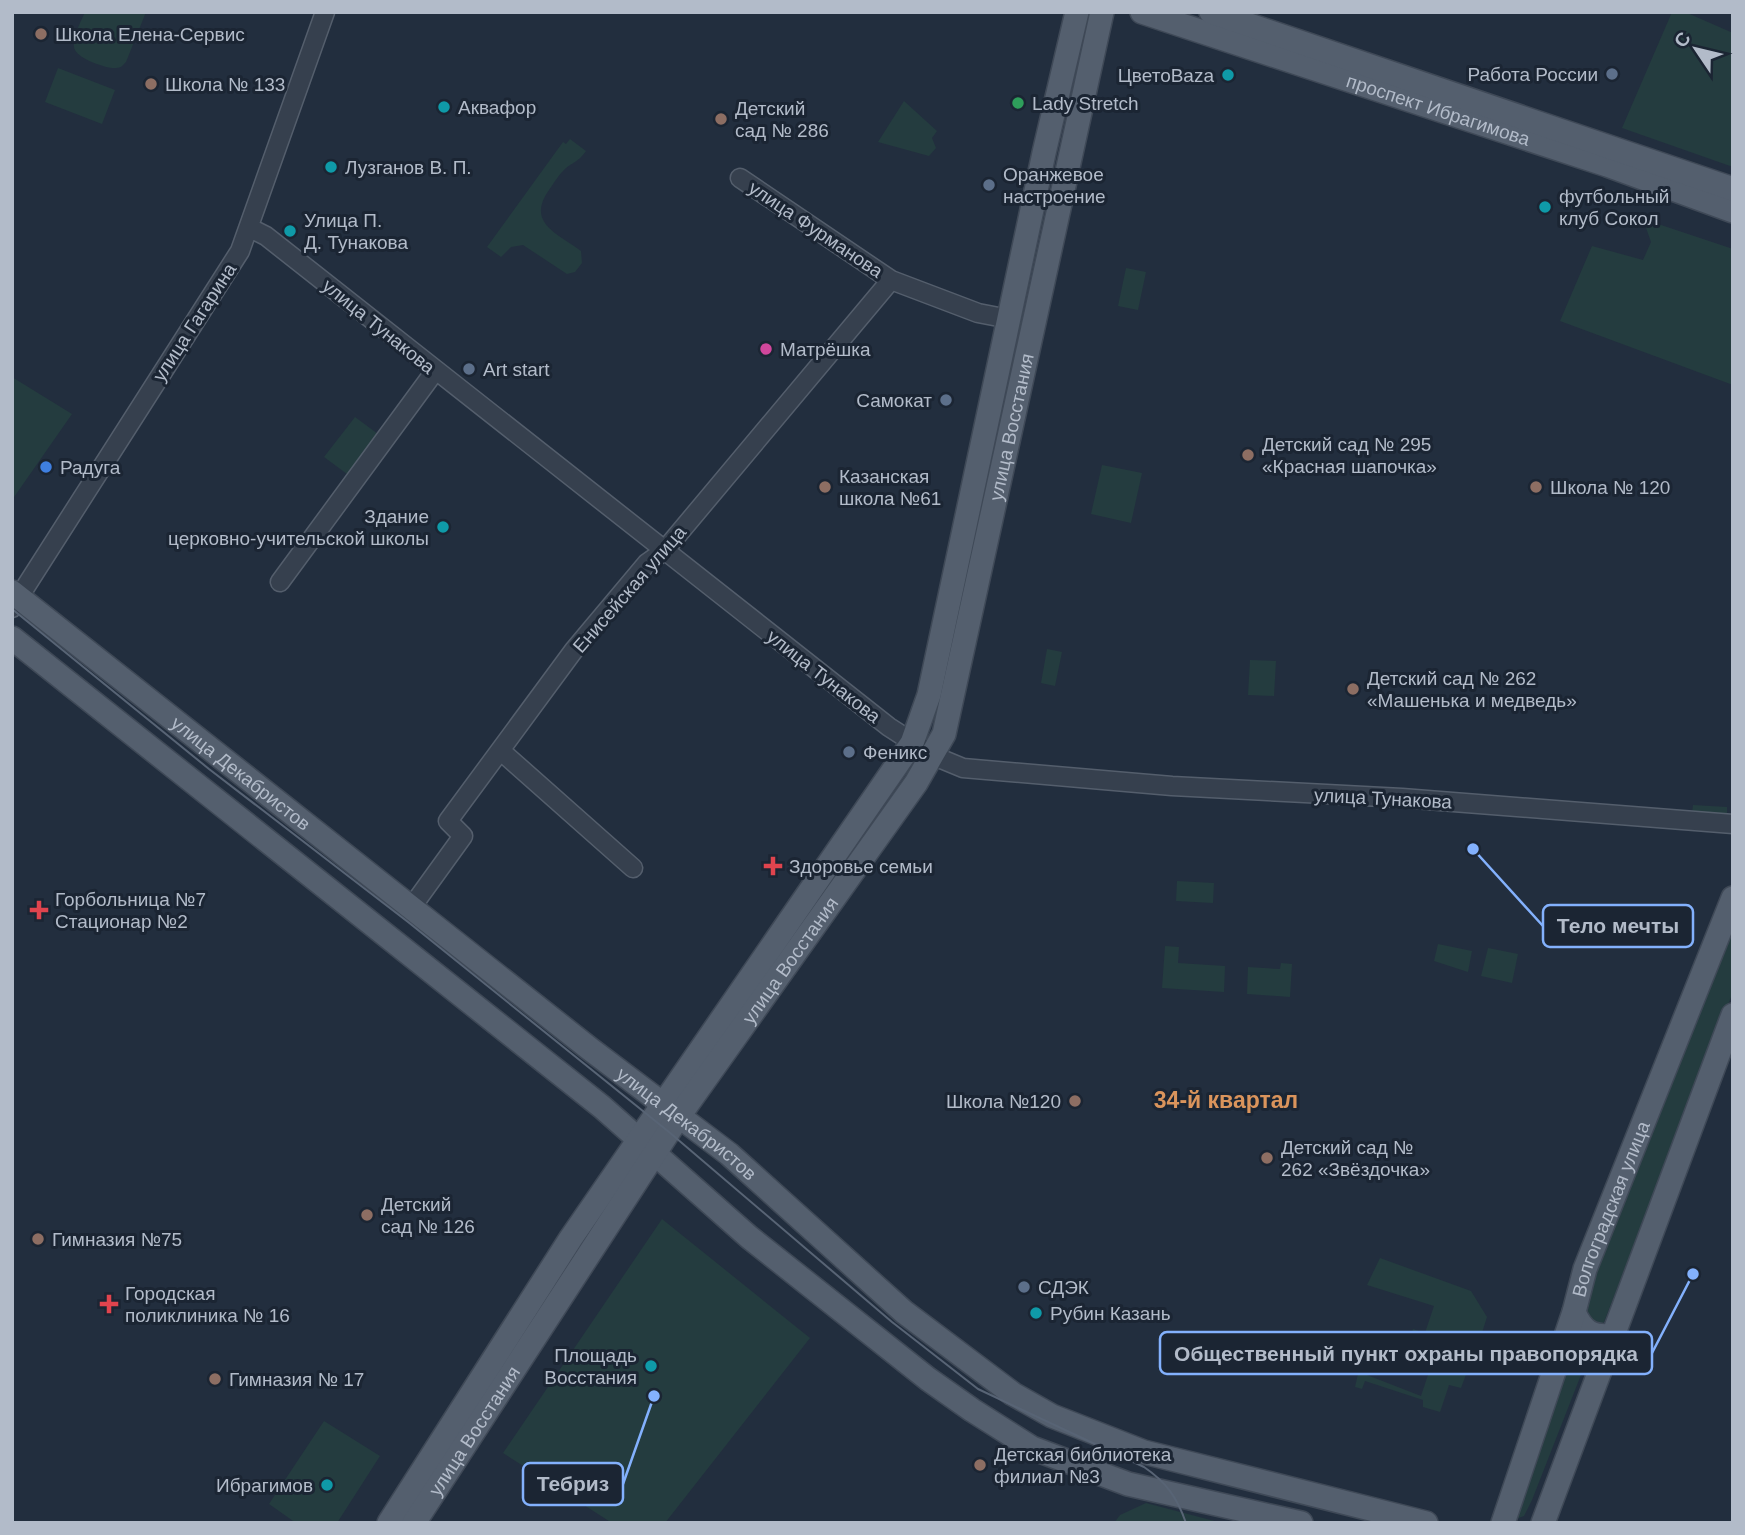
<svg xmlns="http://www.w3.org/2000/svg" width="1745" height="1535" viewBox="0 0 1745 1535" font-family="Helvetica,sans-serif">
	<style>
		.green { fill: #243c3f }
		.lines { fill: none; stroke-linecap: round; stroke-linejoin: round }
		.minor-casing { stroke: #545e6c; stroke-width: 21 }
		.major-casing { stroke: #3f4957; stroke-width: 26 }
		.minor { stroke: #36404e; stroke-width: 18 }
		.major { stroke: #545f6e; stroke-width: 23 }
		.tram { stroke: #586475; stroke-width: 2 }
		.education-dot { fill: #8d6e63; stroke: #1b2533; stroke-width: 2.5 }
		.service-dot { fill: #5c6f8a; stroke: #1b2533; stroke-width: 2.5 }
		.culture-dot { fill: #0f9aa8; stroke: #1b2533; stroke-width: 2.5 }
		.leisure-dot { fill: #2e9e5b; stroke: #1b2533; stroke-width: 2.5 }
		.hotel-dot { fill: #d1479c; stroke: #1b2533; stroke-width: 2.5 }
		.shop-dot { fill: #3f7fe0; stroke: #1b2533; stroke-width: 2.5 }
		.health-dot { fill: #e0444e; stroke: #1b2533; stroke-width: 2.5 }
		.labels { text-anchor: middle; stroke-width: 6; stroke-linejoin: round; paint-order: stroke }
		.poi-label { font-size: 19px; fill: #b2bbc9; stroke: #1b2533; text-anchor: start }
		.street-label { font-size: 19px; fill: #b2bbc9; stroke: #1b2533 }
		.quarter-label { font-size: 23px; font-weight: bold; fill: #da945c; stroke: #1b2533 }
		.leader { fill: none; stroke: #83b1fd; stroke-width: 2.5 }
		.callout-dot { fill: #83b1fd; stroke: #1b2533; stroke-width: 2.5 }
		.callout { fill: #1b2533; stroke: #83b1fd; stroke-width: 2.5 }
		.callout-label { font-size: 21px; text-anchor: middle; font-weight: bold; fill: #b2bbc9 }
	</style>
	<rect width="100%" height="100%" fill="#222e3e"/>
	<!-- green -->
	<path class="green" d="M85 12H146L126 62C123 65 121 68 116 68 107 69 79 59 75 50 70 40 81 22 85 12Z
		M1672 12H1685L1733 33V167L1622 128Z
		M58 68 115 90 102 124 45 102Z
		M904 101 937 131 932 138 936 148 929 156 878 142Z
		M570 139 586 151C578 162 575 161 566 168 559 174 554 183 549 190 526 223 557 233 581 251L582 263 575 272 567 274 523 245 511 247 501 257 487 247 563 142 566 144Z
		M1643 219 1733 249V385L1560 321 1592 246 1643 260 1651 242Z
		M1126 268 1146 272 1138 310 1118 306Z
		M12 377 72 414 12 500Z
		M355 417 378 434 347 474 324 457Z
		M1102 465 1142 473 1131 523 1091 514Z
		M1047 649 1062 652 1055 686 1041 683Z
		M1250 660 1276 661 1274 696 1248 695Z
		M1693 805 1727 807V815L1692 813Z
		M1177 881 1214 883 1213 903 1176 901Z
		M1733 920V992L1604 1322 1598 1327 1581 1311Z
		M1438 944 1472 951 1468 972 1434 961Z
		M1165 946 1179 947 1178 963 1225 966 1224 992 1162 988Z
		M1488 948 1518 954 1512 983 1481 976Z
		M1281 963 1292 964 1290 997 1247 994 1248 967 1280 969Z
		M662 1219 810 1338 665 1523H612L503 1453Z
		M1380 1258 1471 1291 1487 1317 1481 1336 1467 1333 1457 1359 1470 1364 1461 1388 1449 1385 1440 1412 1423 1407V1400L1365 1381 1362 1389 1355 1387 1360 1365 1369 1366 1367 1375 1421 1396 1432 1363 1405 1352 1413 1329 1425 1333 1434 1306 1367 1285Z
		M1576 1339 1584 1343 1595 1339 1532 1500 1524 1516 1516 1519Z
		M324 1421 380 1456 337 1523H296L269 1504Z
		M1146 1503 1222 1523H1114L1120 1515Z"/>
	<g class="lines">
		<defs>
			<path id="minor" d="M740 178 891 280 978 313 1009 319
				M250 228 266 236 889 727 934 756 963 768 1172 786 1402 798 1733 824
				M280 582 435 371
				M12 608 240 251 325 12
				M501 751 633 868
				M411 908 463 836 448 821 574 650 647 563 664 551 891 280"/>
			<g id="major">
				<path id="s1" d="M1142 12 1607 165 1733 211"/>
				<path d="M1211 12 1733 189"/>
				<path id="s2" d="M12 592 590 1049 729 1154 904 1312 1013 1394 1052 1416 1144 1452 1426 1523"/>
				<path d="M12 638 602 1107 749 1237 928 1379 972 1410 1032 1448 1128 1484 1301 1523"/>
				<path d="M1574 1312C1582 1331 1592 1338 1614 1335"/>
				<path d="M389 1523 571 1238 912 743 929 695 1044 153 1077 12"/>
				<path id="s3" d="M414 1523 679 1116 916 783 944 734 1102 12"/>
				<path id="s4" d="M1503 1523 1574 1312 1585 1269 1733 898"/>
				<path d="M1543 1523 1733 1015"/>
			</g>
		</defs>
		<!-- minor casing -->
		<use href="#minor" class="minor-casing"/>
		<!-- major casing -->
		<use href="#major" class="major-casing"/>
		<!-- minor -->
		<use href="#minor" class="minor"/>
		<!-- major -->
		<use href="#major" class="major"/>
		<!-- tram -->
		<path class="tram" d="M12 609 209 769 408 922 669 1132 892 1322 978 1389 1144 1467C1166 1482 1177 1497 1186 1523"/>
	</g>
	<!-- markers -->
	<g class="education-dot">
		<circle cx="41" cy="34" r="7"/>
		<circle cx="151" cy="84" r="7"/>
		<circle cx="721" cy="119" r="7"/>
		<circle cx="1248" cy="455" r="7"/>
		<circle cx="825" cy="487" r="7"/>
		<circle cx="1536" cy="487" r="7"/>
		<circle cx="1353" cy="689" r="7"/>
		<circle cx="1075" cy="1101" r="7"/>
		<circle cx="1267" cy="1158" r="7"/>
		<circle cx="367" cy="1215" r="7"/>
		<circle cx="38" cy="1239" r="7"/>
		<circle cx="215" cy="1379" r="7"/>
		<circle cx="980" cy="1465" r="7"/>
	</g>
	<g class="service-dot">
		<circle cx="1612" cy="74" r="7"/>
		<circle cx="989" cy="185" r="7"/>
		<circle cx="469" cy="369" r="7"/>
		<circle cx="946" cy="400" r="7"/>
		<circle cx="849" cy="752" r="7"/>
		<circle cx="1024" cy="1287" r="7"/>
	</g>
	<g class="culture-dot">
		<circle cx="1228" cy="75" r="7"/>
		<circle cx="444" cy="107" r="7"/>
		<circle cx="331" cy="167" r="7"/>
		<circle cx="1545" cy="207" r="7"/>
		<circle cx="290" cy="231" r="7"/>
		<circle cx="443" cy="527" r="7"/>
		<circle cx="1036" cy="1313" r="7"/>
		<circle cx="651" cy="1366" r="7"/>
		<circle cx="327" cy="1485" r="7"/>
	</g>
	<circle class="leisure-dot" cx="1018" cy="103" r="7"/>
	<circle class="hotel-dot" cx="766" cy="349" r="7"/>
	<circle class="shop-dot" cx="46" cy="467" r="7"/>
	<g class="health-dot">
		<path d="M769.5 855.5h7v7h7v7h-7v7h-7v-7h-7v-7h7z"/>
		<path d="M35.5 899.5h7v7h7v7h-7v7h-7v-7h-7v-7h7z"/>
		<path d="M105.5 1293.5h7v7h7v7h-7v7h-7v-7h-7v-7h7z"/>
	</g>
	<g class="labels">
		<!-- poi labels -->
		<g class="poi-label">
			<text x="55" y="41">Школа Елена-Сервис</text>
			<text x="1598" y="81" text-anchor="end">Работа России</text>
			<text x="1214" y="82" text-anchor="end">ЦветоBaza</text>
			<text x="165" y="91">Школа № 133</text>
			<text x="1032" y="110">Lady Stretch</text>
			<text x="458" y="114">Аквафор</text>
			<text x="735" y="115">Детский<tspan x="735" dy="22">сад № 286</tspan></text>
			<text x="345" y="174">Лузганов В. П.</text>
			<text x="1003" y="181">Оранжевое<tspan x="1003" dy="22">настроение</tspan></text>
			<text x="1559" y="203">футбольный<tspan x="1559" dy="22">клуб Сокол</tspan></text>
			<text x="304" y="227">Улица П.<tspan x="304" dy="22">Д. Тунакова</tspan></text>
			<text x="780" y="356">Матрёшка</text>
			<text x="483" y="376">Art start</text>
			<text x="932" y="407" text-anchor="end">Самокат</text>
			<text x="1262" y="451">Детский сад № 295<tspan x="1262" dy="22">«Красная шапочка»</tspan></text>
			<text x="60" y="474">Радуга</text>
			<text x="839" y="483">Казанская<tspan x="839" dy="22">школа №61</tspan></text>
			<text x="1550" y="494">Школа № 120</text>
			<text x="429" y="523" text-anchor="end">Здание<tspan x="429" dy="22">церковно-учительской школы</tspan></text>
			<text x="1367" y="685">Детский сад № 262<tspan x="1367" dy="22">«Машенька и медведь»</tspan></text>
			<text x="863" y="759">Феникс</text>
			<text x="789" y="873">Здоровье семьи</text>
			<text x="55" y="906">Горбольница №7<tspan x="55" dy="22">Стационар №2</tspan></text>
			<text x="1061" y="1108" text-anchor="end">Школа №120</text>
			<text x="1281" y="1154">Детский сад №<tspan x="1281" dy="22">262 «Звёздочка»</tspan></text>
			<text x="381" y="1211">Детский<tspan x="381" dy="22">сад № 126</tspan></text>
			<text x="52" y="1246">Гимназия №75</text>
			<text x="1038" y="1294">СДЭК</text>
			<text x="125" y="1300">Городская<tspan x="125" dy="22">поликлиника № 16</tspan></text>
			<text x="1050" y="1320">Рубин Казань</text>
			<text x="637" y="1362" text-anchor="end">Площадь<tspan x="637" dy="22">Восстания</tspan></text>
			<text x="229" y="1386">Гимназия № 17</text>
			<text x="994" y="1461">Детская библиотека<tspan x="994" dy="22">филиал №3</tspan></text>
			<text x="313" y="1492" text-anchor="end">Ибрагимов</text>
		</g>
		<!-- street labels -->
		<g class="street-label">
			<text dy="7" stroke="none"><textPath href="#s1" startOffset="312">проспект Ибрагимова</textPath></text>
			<text transform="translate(816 229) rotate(34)" y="7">улица Фурманова</text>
			<text transform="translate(194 322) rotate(-57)" y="7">улица Гагарина</text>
			<text transform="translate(379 326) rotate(39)" y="7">улица Тунакова</text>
			<text dy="7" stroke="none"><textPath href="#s3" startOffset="1265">улица Восстания</textPath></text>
			<text transform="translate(629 589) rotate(-49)" y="7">Енисейская улица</text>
			<text transform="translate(824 676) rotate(38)" y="7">улица Тунакова</text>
			<text dy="7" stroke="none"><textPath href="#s2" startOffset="292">улица Декабристов</textPath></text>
			<text transform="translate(1383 798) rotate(3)" y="7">улица Тунакова</text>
			<text dy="7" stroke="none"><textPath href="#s3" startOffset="677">улица Восстания</textPath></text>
			<text dy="7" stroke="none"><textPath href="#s2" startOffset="859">улица Декабристов</textPath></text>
			<text dy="7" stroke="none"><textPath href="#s4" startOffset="332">Волгоградская улица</textPath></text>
			<text dy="7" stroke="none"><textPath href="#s3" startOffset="110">улица Восстания</textPath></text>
		</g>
		<!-- quarter labels -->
		<g class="quarter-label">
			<text x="1226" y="1108">34-й квартал</text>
		</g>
	</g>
	<!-- callouts -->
	<path class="leader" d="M1473 849L1543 926M1693 1274L1652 1353M654 1396L623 1484"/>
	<g class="callout-dot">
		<circle cx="1473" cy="849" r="7"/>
		<circle cx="1693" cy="1274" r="7"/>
		<circle cx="654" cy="1396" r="7"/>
	</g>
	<g class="callout">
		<rect x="1543" y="905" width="150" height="42" rx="7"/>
		<rect x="1160" y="1332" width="492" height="42" rx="7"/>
		<rect x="523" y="1463" width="100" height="42" rx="7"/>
	</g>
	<g class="callout-label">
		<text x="1618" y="933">Тело мечты</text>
		<text x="1406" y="1361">Общественный пункт охраны правопорядка</text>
		<text x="573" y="1491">Тебриз</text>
	</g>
	<!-- border -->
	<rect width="1745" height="1535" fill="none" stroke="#b2bbc9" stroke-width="28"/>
	<!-- north arrow -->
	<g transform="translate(1696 49) rotate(305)" stroke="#1b2533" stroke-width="5" paint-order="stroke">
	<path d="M0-5L12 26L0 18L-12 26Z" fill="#b2bbc9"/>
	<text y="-10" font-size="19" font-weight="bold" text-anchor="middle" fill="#b2bbc9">С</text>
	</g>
</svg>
